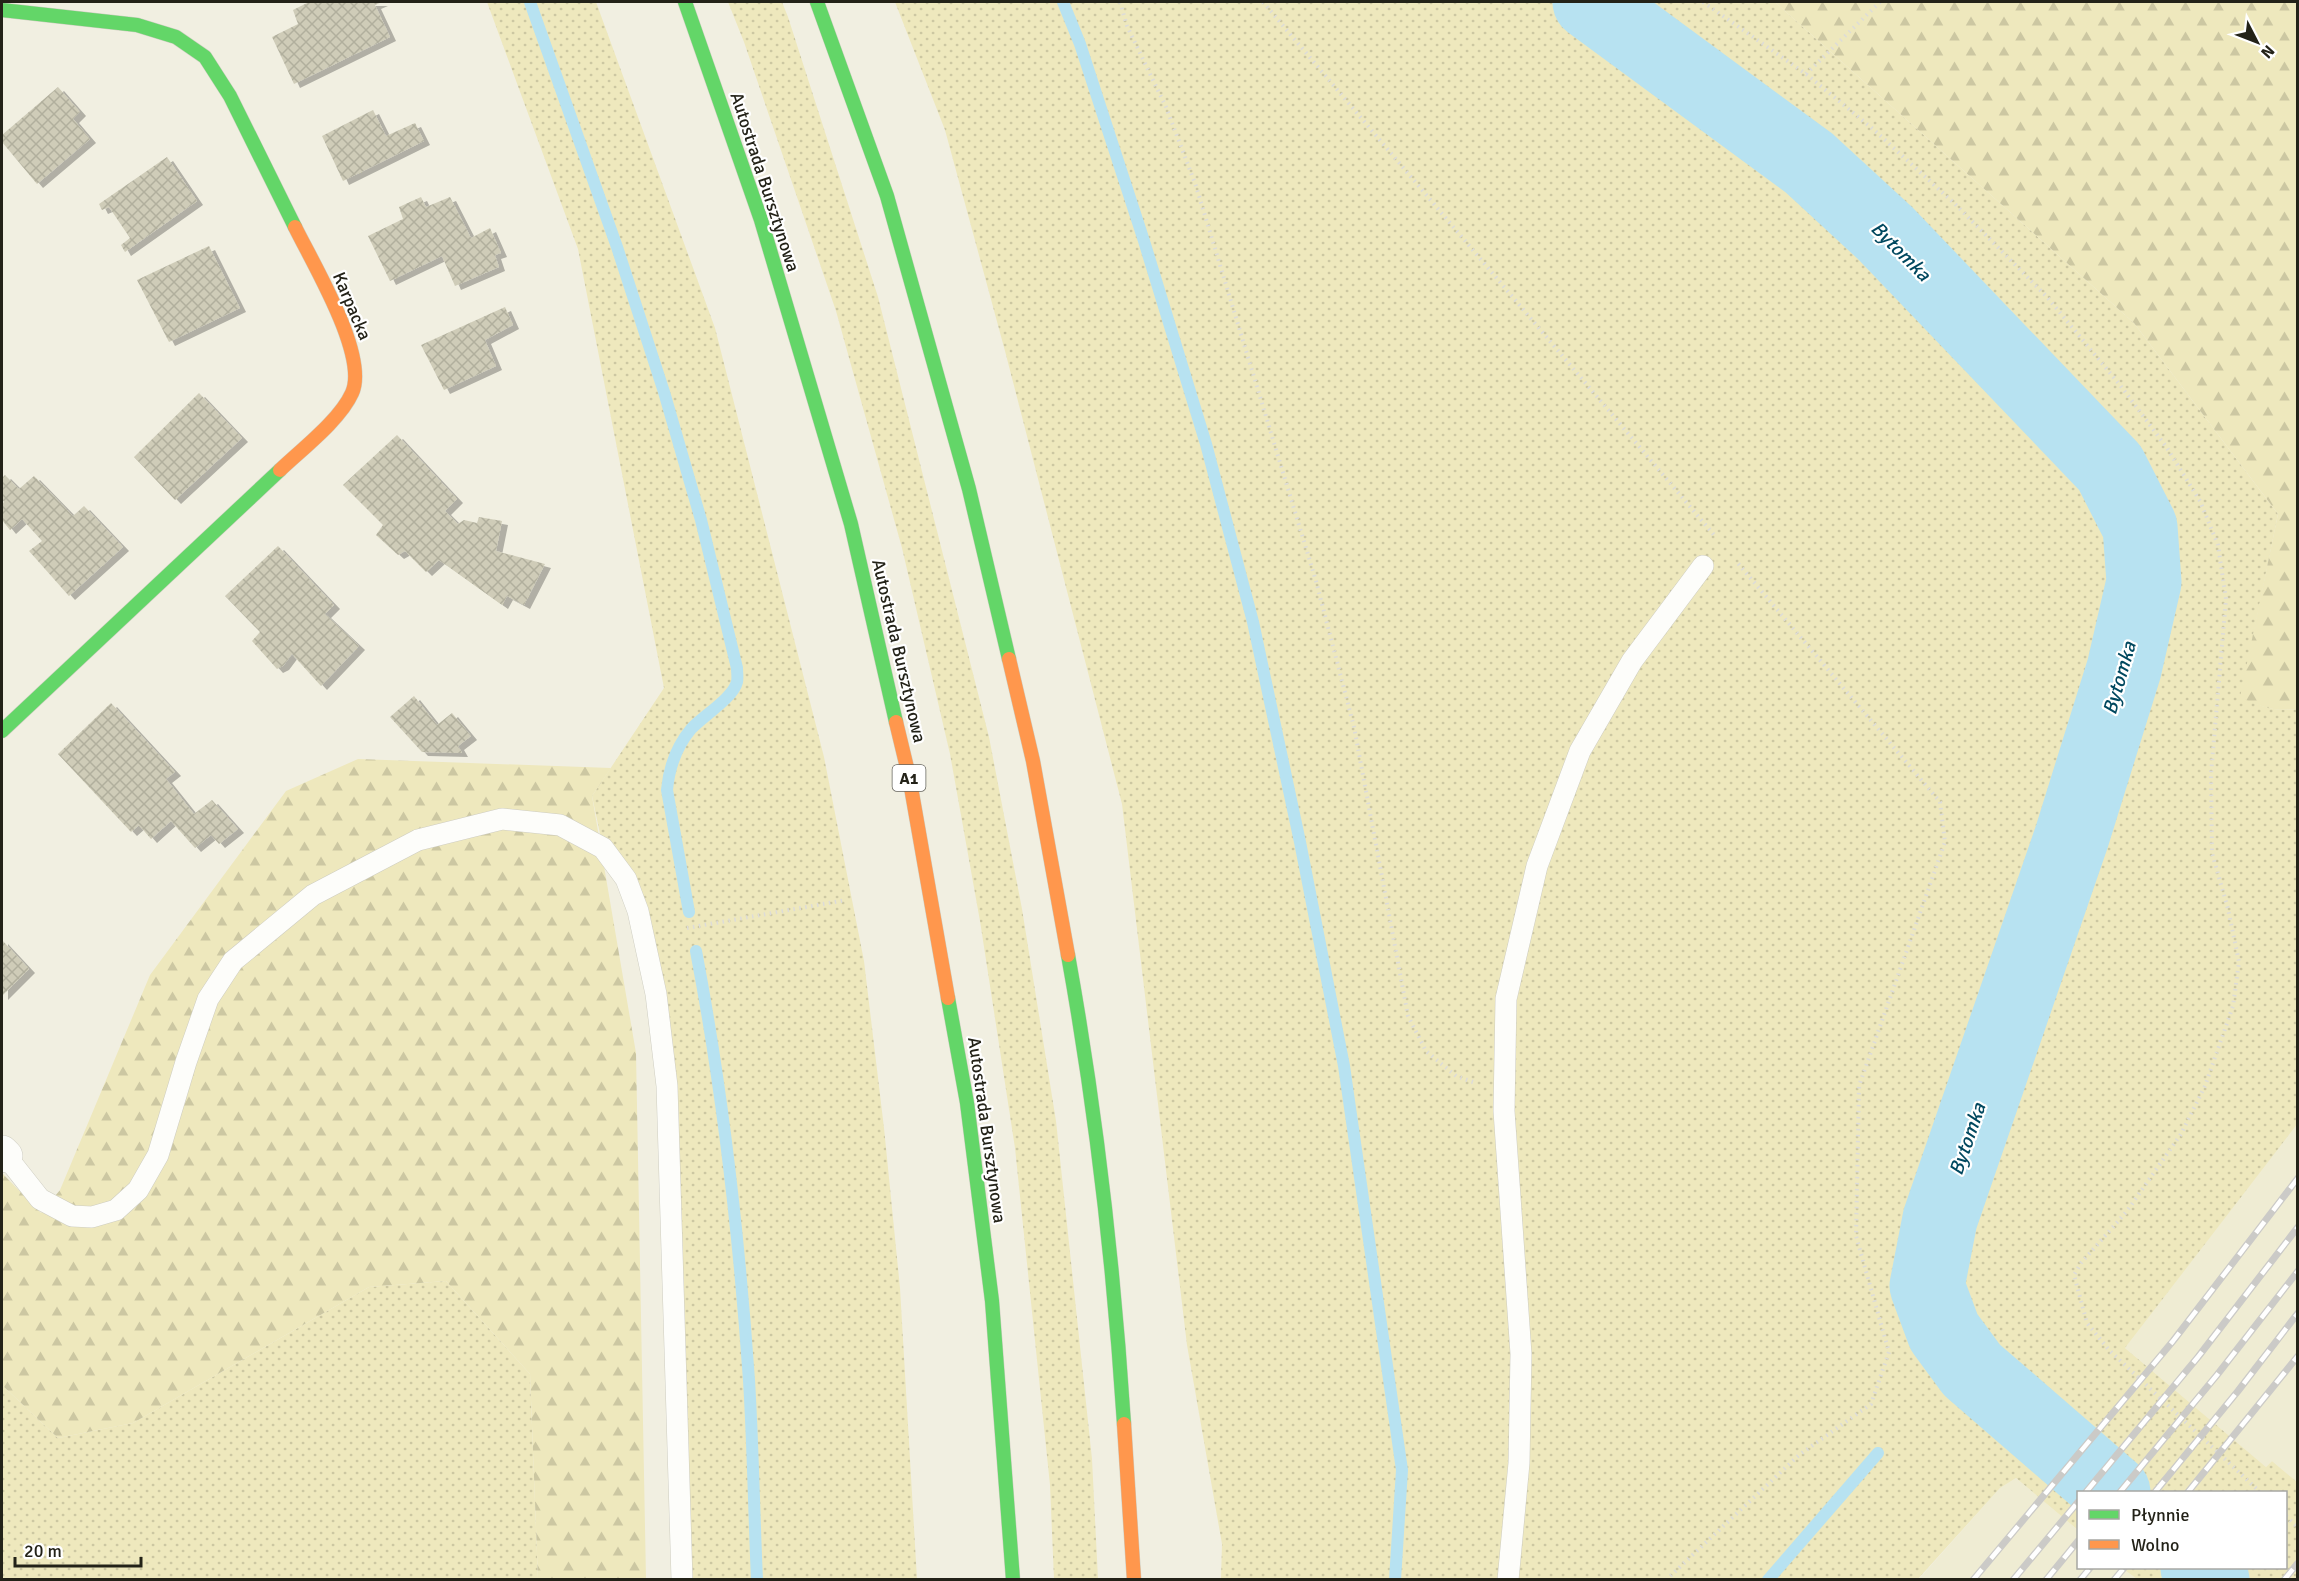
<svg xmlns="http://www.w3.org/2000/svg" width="2299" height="1581" viewBox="0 0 2299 1581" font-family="Signika,sans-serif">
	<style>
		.built { fill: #efecd3 }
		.grass { fill: url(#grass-dots) }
		.forest { fill: url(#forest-firs) }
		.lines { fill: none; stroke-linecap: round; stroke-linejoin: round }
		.stream { stroke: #b7e2f1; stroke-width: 12 }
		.river { stroke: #b7e2f1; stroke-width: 75 }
		.building { fill: url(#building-cross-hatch); filter: url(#shadow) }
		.lane-casing { stroke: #cecdc1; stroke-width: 22 }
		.street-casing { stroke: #cecdc1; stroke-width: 34 }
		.fast-casing { stroke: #cecdc1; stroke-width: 15 }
		.slow-casing { stroke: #cecdc1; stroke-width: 15 }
		.path { stroke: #dddcd8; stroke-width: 4; stroke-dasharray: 1.5 4.5; stroke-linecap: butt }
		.lane { stroke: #fdfdfa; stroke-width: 21 }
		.street { stroke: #fdfdfa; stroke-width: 33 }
		.fast { stroke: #63d668; stroke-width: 14 }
		.slow { stroke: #ff974d; stroke-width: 14 }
		.rail-casing { stroke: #cbcac7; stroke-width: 7 }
		.rail { stroke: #fff; stroke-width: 4.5; stroke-dasharray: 14; stroke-linecap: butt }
		.labels { text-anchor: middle; stroke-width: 4.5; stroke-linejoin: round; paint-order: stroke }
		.shield { fill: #fff; stroke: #65645d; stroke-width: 1.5 }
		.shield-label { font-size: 16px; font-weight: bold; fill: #232218 }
		.street-label { font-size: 18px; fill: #232218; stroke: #fff }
		.water-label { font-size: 20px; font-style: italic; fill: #00485f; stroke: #fff }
	</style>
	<defs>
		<pattern id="grass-dots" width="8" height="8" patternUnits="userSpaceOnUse" patternTransform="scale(1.5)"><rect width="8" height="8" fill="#eee8bd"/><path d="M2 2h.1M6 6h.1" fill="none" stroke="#ccc7a2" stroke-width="1.8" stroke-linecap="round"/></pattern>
		<pattern id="forest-firs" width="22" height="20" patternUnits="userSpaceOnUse" patternTransform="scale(1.5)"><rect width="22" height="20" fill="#eee8bd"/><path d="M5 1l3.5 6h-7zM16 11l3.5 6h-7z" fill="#ccc7a2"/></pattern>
		<pattern id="building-cross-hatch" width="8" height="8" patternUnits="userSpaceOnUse" patternTransform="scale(1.5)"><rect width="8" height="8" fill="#cfccb8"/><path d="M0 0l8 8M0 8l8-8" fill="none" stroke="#b1af9d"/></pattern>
		<filter id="shadow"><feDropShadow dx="6" dy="4" stdDeviation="0" flood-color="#0004"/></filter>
	</defs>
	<rect width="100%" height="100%" fill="#f1efe1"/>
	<!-- built -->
	<path class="built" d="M2297 1123V1482L2272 1461 2266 1467 2125 1348Z
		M2016 1478 2078 1530V1568H2122L2137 1579 1918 1580 2000 1488Z"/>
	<!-- grass -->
	<path class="grass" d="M487 2H596L715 328 824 757 864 961 884 1128 900 1288 917 1579H682L667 1086 638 911 603 848 592 796 664 688 578 249Z
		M728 2H782L788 17 878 297 989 737 1022 909 1056 1121 1092 1459 1098 1579H1054L1050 1485 1015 1148 980 921 950 754 902 548 836 311 744 42Z
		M895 2H1775L2134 323 2278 514 2241 696C2260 707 2275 712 2297 709L2298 1123 2125 1348 2266 1467 2272 1461 2297 1482V1579H2137L2122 1568H2286V1492H2078V1530L2016 1478 2000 1488 1918 1579H1221L1222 1544 1187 1345 1122 804 1005 351 945 130Z
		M446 1281 530 1374 538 1579H2V1385L58 1438 133 1423 369 1287Z"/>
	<!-- forest -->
	<path class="forest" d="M1775 2H2297V709C2275 712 2260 707 2240 697L2278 514 2134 323Z
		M358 759 611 768 592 796 636 1053 646 1579H538L530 1374 446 1281 369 1287 133 1423 58 1438 2 1385V1173L41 1213 60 1190 150 975 286 791Z"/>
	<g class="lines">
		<!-- stream -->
		<path class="stream" d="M530 2 617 247 664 392 701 520 737 668C737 673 738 678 737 682 733 698 703 716 691 729 676 747 669 768 667 790L689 912
			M1063 2 1080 44 1144 241 1206 444 1253 622 1300 842 1344 1066 1402 1470 1395 1580
			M696 951C723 1092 739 1236 749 1380 753 1446 754 1513 757 1580
			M1768 1580 1878 1453"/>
		<!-- river -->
		<path class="river" d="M1590 2 1809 163 1885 233 2110 468 2140 527 2144 582 2124 669 2072 836 1940 1219 1927 1286 1944 1332 1972 1370 2113 1492
			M2198 1568 2212 1580"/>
	</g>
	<!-- building -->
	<path class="building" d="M309 2H382L375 5 390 37 294 84 272 37 298 24 293 10Z
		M58 87 80 112 73 119 90 139 37 184 2 142V135Z
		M373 110 386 136 415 123 424 141 343 181 322 136Z
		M167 157 197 201 125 252 121 245 130 238 109 207 102 210 99 204Z
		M421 197 426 207 450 197 471 238 490 228 501 253 495 255 499 267 455 286 442 256 390 281 368 236 403 219 399 207Z
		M209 246 240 308 169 342 137 280Z
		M505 307 513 325 485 340 496 366 444 390 421 345Z
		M199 393 242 438 175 500 134 457Z
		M397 435 457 499 445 511 458 524 464 520 477 523 479 517 502 521 496 551 545 564 524 605 507 596 502 605 439 560 426 572 405 551 398 555 376 535 383 525 343 485Z
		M5 475 19 489 34 476 73 516 84 506 123 547 69 596 29 551 42 541 22 519 10 530 2 520V504L4 502 2 499V478Z
		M278 546 334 605 325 614 359 646 321 686 292 654 283 666 277 669 252 641 260 632 225 596Z
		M414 696 437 725 452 713 471 736 458 746 462 753 422 752 390 717Z
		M111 703 175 772 166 779 194 814 212 800 238 829 219 844 211 835 195 848 171 821 151 839 139 825 131 832 58 754Z
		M2 940 29 969 2 996Z"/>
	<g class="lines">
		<defs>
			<path id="lane" d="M6 1156 40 1199 72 1216 92 1217 116 1210 138 1190 158 1155 186 1062 208 999 233 961 313 895 418 840 502 819 560 825 603 848 626 879 638 911 656 994 667 1086 682 1580
				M1508 1580 1519 1463 1521 1354 1504 1111 1506 999 1537 866 1580 751 1632 661 1703 566"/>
			<path id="street" d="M2 1152 6 1156"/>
			<path id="fast" d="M685 2 761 220 851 524 896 722
				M817 2 887 196 969 489 1009 659
				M2 10 137 25 176 37 205 57 230 96 295 227
				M2 731 280 470
				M1068 955C1096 1110 1114 1267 1124 1424
				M948 998 967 1103 992 1301 1013 1580"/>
			<path id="slow" d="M280 470C302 449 340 420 352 393 369 356 312 262 295 227
				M1009 659 1033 761 1068 955
				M896 722 909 776 948 998
				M1124 1424 1134 1580"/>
		</defs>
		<!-- lane casing -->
		<use href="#lane" class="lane-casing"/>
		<!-- street casing -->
		<use href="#street" class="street-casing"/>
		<!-- fast casing -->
		<use href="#fast" class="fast-casing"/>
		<!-- slow casing -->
		<use href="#slow" class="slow-casing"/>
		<!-- path -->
		<path class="path" d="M1120 2 1127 26 1166 107 1196 186 1316 581 1354 727 1408 1016 1426 1051 1456 1076 1473 1082
			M1263 2 1714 535
			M1703 2 1806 74 1873 129 1956 205 2047 297 2120 385 2167 448 2200 501 2218 545 2226 599 2211 774 2212 853 2228 909 2239 962 2233 1006 2205 1086 2181 1134 2127 1211 2081 1263 2074 1275 2087 1323 2109 1350 2260 1492
			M1806 74 1880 2
			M687 928 846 900
			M2286 1516 2298 1528
			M1666 1580 1799 1455 1871 1404 1889 1352 1856 1236 1859 1086 1945 842 1940 802 1736 561"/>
		<!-- lane -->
		<use href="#lane" class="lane"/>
		<!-- street -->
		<use href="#street" class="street"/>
		<!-- fast -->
		<use href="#fast" class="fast"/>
		<!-- slow -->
		<use href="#slow" class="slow"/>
		<defs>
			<path id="rail" d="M2086 1492 2198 1357 2298 1227
				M2120 1492 2217 1375 2298 1271
				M2155 1492 2238 1391 2298 1313
				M2188 1492 2298 1356
				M1973 1580 2173 1341 2298 1178
				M2013 1580 2078 1502
				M2046 1580 2078 1541
				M2080 1580 2090 1568
				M2114 1580 2124 1568
				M2284 1580 2298 1563"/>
		</defs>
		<!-- rail casing -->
		<use href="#rail" class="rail-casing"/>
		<!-- rail -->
		<use href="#rail" class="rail"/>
	</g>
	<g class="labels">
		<!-- shield labels -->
		<rect class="shield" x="892.5" y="765" width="33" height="26" rx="4.5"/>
		<g class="shield-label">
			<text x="909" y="784">A1</text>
		</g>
		<!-- street labels -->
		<g class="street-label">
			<text transform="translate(765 182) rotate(72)" y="6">Autostrada Bursztynowa</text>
			<text transform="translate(352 306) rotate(67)" y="6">Karpacka</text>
			<text transform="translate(899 651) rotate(77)" y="6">Autostrada Bursztynowa</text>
			<text transform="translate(987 1130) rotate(82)" y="6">Autostrada Bursztynowa</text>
		</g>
		<!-- water labels -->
		<g class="water-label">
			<text transform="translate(1901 251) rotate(45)" y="7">Bytomka</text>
			<text transform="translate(2119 678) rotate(-74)" y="7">Bytomka</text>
			<text transform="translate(1967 1139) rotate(-71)" y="7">Bytomka</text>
		</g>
	</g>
	<!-- border -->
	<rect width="2299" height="1581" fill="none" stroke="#232218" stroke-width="6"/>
	<!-- legend -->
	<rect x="2077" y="1491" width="210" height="78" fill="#ffffff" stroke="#a7a7a3" stroke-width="1.5"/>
	<rect x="2089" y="1510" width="30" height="9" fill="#63d668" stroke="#a7a7a3" stroke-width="1.5"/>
	<text x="2131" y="1521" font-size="18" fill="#232218">Płynnie</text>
	<rect x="2089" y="1540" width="30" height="9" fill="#ff974d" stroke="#a7a7a3" stroke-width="1.5"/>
	<text x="2131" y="1551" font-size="18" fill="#232218">Wolno</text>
	<!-- north arrow -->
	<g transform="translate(2257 42) rotate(132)" stroke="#ffffff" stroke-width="4.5" paint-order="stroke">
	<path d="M0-4.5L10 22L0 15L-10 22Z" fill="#232218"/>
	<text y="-9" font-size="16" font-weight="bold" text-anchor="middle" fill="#232218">N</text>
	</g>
	<!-- scale -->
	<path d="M15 1557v9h126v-9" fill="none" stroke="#232218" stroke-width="3"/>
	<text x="24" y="1557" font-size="18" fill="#232218" stroke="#ffffff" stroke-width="4.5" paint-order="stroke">20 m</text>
</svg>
